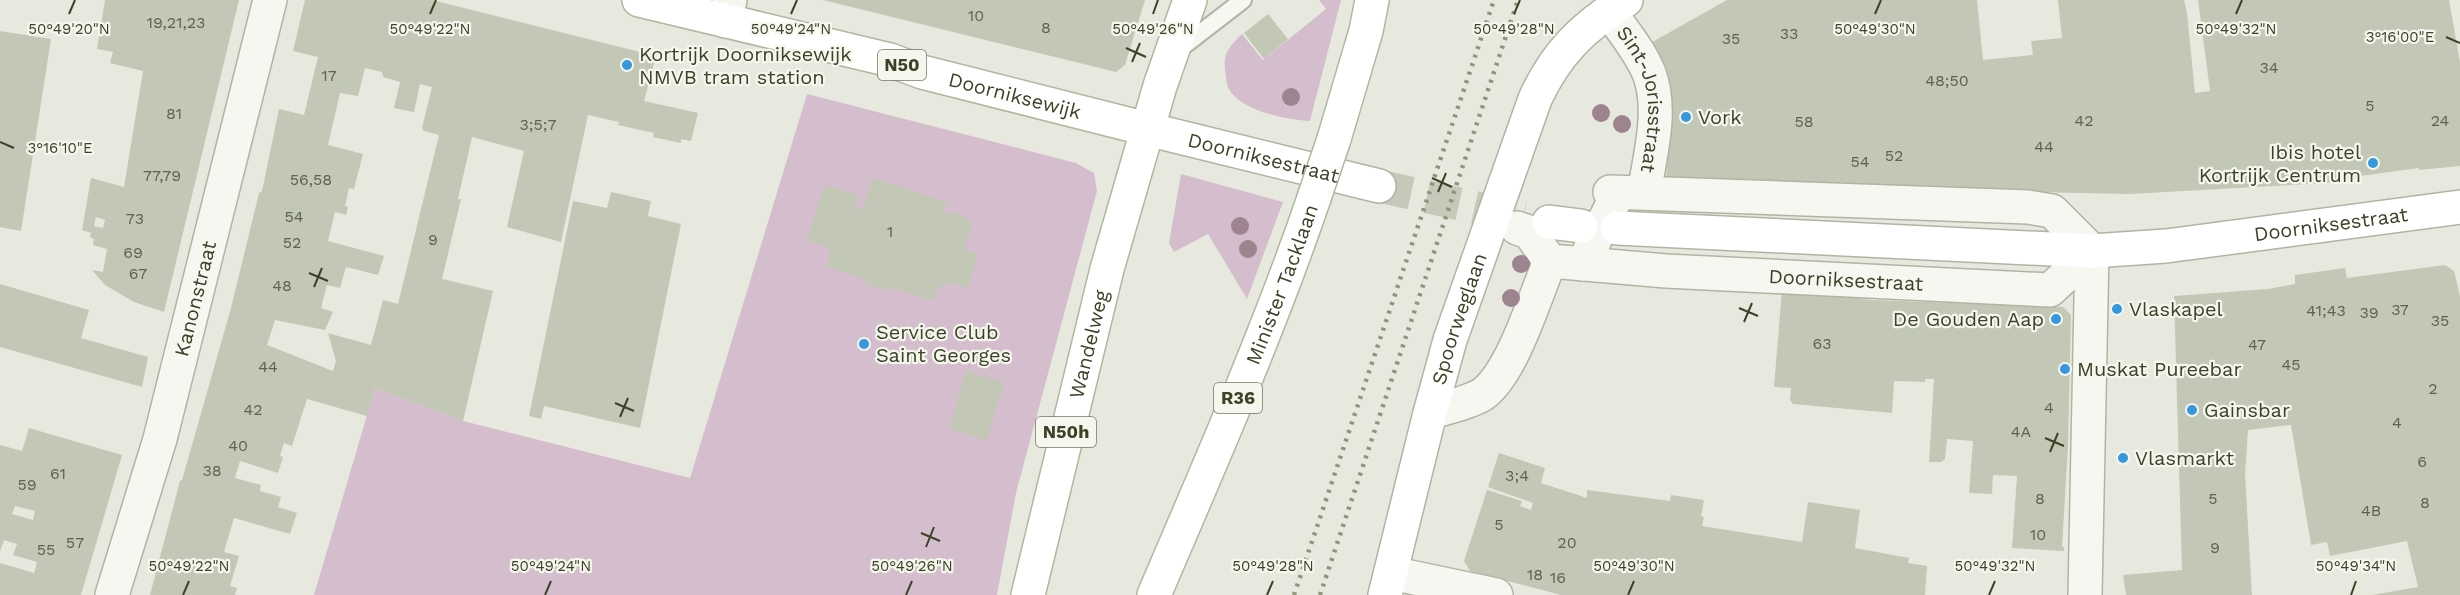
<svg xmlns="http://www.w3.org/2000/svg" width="2460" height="595" viewBox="0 0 2460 595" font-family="'Work Sans',sans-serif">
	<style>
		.green { fill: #d4becd }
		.building { fill: #c3c7b5; fill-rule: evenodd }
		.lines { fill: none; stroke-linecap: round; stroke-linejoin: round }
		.secondary-tunnel { stroke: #c6c8b9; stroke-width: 33; stroke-dasharray: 33 16; stroke-linecap: butt }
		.lane-casing { stroke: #b1b4a3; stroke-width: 20 }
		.street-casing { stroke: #b1b4a3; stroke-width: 36 }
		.secondary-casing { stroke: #b1b4a3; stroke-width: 36 }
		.primary-casing { stroke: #b2b69c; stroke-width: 36 }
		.lane { stroke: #f6f7f1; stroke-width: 16 }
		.street { stroke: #f6f7f1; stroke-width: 33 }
		.secondary { stroke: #fff; stroke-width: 33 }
		.primary { stroke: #fff; stroke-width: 33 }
		.rail { stroke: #8f9576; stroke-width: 4.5; stroke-dasharray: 3 6; stroke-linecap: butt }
		.primary-bridge-casing { stroke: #b2b69c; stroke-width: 36; stroke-linecap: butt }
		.primary-bridge { stroke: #fff; stroke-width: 33 }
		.tree { fill: #9d848f }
		.ticks { fill: none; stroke: #3c4225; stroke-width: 2 }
		.poi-dot { fill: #3597dd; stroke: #f5f7ee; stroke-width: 2 }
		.labels { text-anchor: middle; stroke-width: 4.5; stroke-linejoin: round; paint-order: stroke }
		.number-label { font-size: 16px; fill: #5e6349 }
		.shield { fill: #f5f7ee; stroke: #747861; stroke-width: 1.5 }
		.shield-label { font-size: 18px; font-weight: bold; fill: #3c4225 }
		.poi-label { font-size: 20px; fill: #3c4225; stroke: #f5f7ee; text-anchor: start }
		.street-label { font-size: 20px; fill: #3c4225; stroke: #f5f7ee }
		.ticks-label { font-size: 15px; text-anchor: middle; fill: #3c4225; stroke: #f5f7ee; stroke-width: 4.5; stroke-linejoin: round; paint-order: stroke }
	</style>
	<rect width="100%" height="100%" fill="#e8e9de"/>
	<!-- green -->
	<path class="green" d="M1319 0H1341L1310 121C1287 120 1241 111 1229 89 1226 84 1226 76 1225 70 1223 52 1230 46 1242 34L1263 60 1326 9Z
		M807 94 1076 163 1094 173 1097 191 1016 493 997 595H314L375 388 463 421 690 478Z
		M1181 174 1283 202 1247 299 1208 234 1174 252 1169 243Z"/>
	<!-- building -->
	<path class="building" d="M105 0H239L164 312 134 302 105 285 92 270 103 272 107 249 93 245 94 239 90 237 91 233 82 230 91 178 124 187 143 71 110 63 113 52 97 49ZM96 217 105 220 103 228 94 226Z
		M305 0H432L656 56 644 101 698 113 691 141 681 139V143L653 137 654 133 618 125 619 122 588 115 561 242 507 227 524 151 472 137 458 199H461L442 279 493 291 463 421 375 388 367 416 307 399 292 446 284 443 280 456 283 457 278 473 240 461 235 478 261 485 260 491 281 497 278 507 297 513 290 534 234 518 224 552 239 556 230 586 237 588 235 595H150L180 481 182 480 231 308 259 193 262 191 279 109 304 115 318 57 293 51ZM365 68 382 72 383 77 400 82 394 108 414 112 420 84 432 87 422 128 424 131 439 135 398 304 383 300 371 345 328 333 336 361 333 371 267 345 275 320 325 330 333 312 321 308 327 285 340 288 346 267 378 275 384 256 328 241 335 212 346 215 348 207 345 206 349 188 354 189 363 154 328 145 340 93 358 96Z
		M823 0H1145L1125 65 1116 72Z
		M1727 0H1977L1983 60 2033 55 2031 41 2062 38 2058 0H2184L2187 13 2195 93 2210 91 2198 0H2449L2460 62V166L2419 170V168L2331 180V182L2327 183 2129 194 1666 185 1669 87 1647 45Z
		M1268 14 1288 39 1264 59 1244 33Z
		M0 31 51 39 21 231 0 227Z
		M873 178 947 202 943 212 957 213 973 222 964 250 978 254 968 288 950 282 938 288 934 301 893 288 891 292 866 284V280L826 266 830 255 826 246 807 240 824 185 859 195 855 207 863 210Z
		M611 192 651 201 648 216 681 224 640 428 544 406 541 419 529 416 573 201 607 208Z
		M2445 265 2454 271 2460 296V595H2372L2418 587 2407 541 2330 556 2327 542 2311 545 2291 425 2248 430 2245 475 2252 595H2126L2123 575 2182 570 2174 296 2268 289 2295 284V275L2345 268 2347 278Z
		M0 284 89 310 81 338 148 357 142 387 0 347Z
		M1782 290 1788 291 1789 294 1802 295 1803 292 1872 300 2063 307 2071 315 2068 445 2062 547H2064V551L2012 548 2017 476 1993 475 1992 494 1969 493 1973 441 1947 439 1945 459 1941 462H1929L1934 379H1925V382L1894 381 1892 413 1793 404 1790 400 1791 388 1774 387Z
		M966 371 1004 382 987 440 949 429Z
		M29 428 122 455 81 595H0V563L34 573 37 562 13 555 17 544 4 540 0 552V445L22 451ZM15 506 35 511 33 520 12 514Z
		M1499 453 1545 468 1541 483 1587 498V490L1670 501 1671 495 1704 500 1701 516 1704 517 1702 526 1802 542 1808 502 1860 510 1855 548 1909 558 1908 563 1927 566 1925 595H1561L1470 571 1464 561 1487 490 1522 501 1520 506 1531 510 1533 503 1488 487ZM1602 559 1614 562 1610 574 1600 572Z"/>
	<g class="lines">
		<!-- secondary-tunnel -->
		<path class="secondary-tunnel" d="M1379 186 1523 218"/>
		<defs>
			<path id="lane" d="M1177 51 1243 0"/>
			<g id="street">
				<path id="s1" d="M1609 11C1623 31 1640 51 1649 73 1663 110 1650 155 1644 193"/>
				<path d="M725 21 730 0"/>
				<path d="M1610 192 2028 207 2052 211 2092 251"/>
				<path id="s2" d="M1517 228 1529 232 1550 261 1666 271 2050 290 2092 251"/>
				<path d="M1583 264 1618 193"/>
				<path d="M1430 413C1446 407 1469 403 1483 394 1513 372 1535 296 1550 261"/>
				<path d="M1391 573 1496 595"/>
				<path id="s3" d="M112 595 160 439 270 0"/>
				<path d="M2085 595 2092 251"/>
			</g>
			<g id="secondary">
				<path id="s4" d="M1147 129 1379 186"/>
				<path d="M1549 222 1581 226"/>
				<path id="s5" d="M1617 228 2092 251 2166 246 2460 207"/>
				<path id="s6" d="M1385 595 1430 413 1450 340 1535 99C1556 53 1583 27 1626 0"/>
			</g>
			<g id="primary">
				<path id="s7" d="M639 0 890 60 922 72 1147 129"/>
				<path d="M1334 139 1366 31 1372 0"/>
				<path id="s8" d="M1028 595 1107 269 1160 86 1190 0"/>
				<path id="s9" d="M1154 595C1210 464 1268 333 1314 198"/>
			</g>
		</defs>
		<!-- lane casing -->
		<use href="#lane" class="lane-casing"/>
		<!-- street casing -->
		<use href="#street" class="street-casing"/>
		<!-- secondary casing -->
		<use href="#secondary" class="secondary-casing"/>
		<!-- primary casing -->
		<use href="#primary" class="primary-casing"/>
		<!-- lane -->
		<use href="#lane" class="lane"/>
		<!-- street -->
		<use href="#street" class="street"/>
		<!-- secondary -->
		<use href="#secondary" class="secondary"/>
		<!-- primary -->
		<use href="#primary" class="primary"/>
		<!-- rail -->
		<path class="rail" d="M1294 595 1494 0
			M1320 595 1518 0"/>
		<defs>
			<path id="primary-bridge" d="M1314 198 1334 139"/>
		</defs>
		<!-- primary-bridge casing -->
		<use href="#primary-bridge" class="primary-bridge-casing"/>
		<!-- primary-bridge -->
		<use href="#primary-bridge" class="primary-bridge"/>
	</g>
	<!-- trees -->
	<g class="tree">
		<circle cx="1291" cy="97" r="9"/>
		<circle cx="1601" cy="113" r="9"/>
		<circle cx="1622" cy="124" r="9"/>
		<circle cx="1240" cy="226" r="9"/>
		<circle cx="1248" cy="249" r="9"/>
		<circle cx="1521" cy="264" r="9"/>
		<circle cx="1511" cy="298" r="9"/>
	</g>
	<!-- ticks -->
	<path class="ticks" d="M69 14 75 0M430 14 436 0M791 14 797 0M1153 14 1158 0M1514 14 1520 0M1875 14 1881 0M2236 14 2242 0M2446 37 2460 43M1126 48 1146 57M1132 62 1140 43M0 142 14 148M1432 178 1452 187M1438 192 1446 173M309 273 328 281M314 287 322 268M1739 308 1758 316M1744 322 1752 303M615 403 634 411M620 417 628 398M2045 438 2064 446M2050 452 2058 433M921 533 940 541M926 547 934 527M183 595 189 581M545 595 551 581M906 595 912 581M1267 595 1273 581M1628 595 1634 581M1989 595 1995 581M2351 595 2356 581"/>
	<!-- markers -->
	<g class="poi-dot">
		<circle cx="627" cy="65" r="6"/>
		<circle cx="1686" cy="117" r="6"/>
		<circle cx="2373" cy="163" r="6"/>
		<circle cx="2117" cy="309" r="6"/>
		<circle cx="2056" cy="319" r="6"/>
		<circle cx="864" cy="344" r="6"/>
		<circle cx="2065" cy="369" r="6"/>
		<circle cx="2192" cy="410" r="6"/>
		<circle cx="2123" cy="458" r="6"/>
	</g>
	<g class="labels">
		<!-- number labels -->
		<g class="number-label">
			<text x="976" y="21">10</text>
			<text x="176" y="28">19,21,23</text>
			<text x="1046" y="33">8</text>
			<text x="1789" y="39">33</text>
			<text x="1731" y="44">35</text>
			<text x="2269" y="73">34</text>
			<text x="329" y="81">17</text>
			<text x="1947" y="86">48;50</text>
			<text x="2370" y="111">5</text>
			<text x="174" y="119">81</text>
			<text x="2084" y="126">42</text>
			<text x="2440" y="126">24</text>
			<text x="1804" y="127">58</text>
			<text x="538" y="130">3;5;7</text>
			<text x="2044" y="152">44</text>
			<text x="1894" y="161">52</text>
			<text x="1860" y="167">54</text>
			<text x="162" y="181">77,79</text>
			<text x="311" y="185">56,58</text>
			<text x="294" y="222">54</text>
			<text x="135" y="224">73</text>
			<text x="890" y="237">1</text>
			<text x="433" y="245">9</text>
			<text x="292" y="248">52</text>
			<text x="133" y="258">69</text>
			<text x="138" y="279">67</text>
			<text x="282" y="291">48</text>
			<text x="2400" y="315">37</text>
			<text x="2326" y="316">41;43</text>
			<text x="2369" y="318">39</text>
			<text x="2440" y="326">35</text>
			<text x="1822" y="349">63</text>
			<text x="2257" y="350">47</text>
			<text x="2291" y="370">45</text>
			<text x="268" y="372">44</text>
			<text x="2433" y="394">2</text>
			<text x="2049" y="413">4</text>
			<text x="253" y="415">42</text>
			<text x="2397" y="428">4</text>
			<text x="2021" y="437">4A</text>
			<text x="238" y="451">40</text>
			<text x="2422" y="467">6</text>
			<text x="212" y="476">38</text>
			<text x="58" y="479">61</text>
			<text x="1517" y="481">3;4</text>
			<text x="27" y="490">59</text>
			<text x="2040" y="504">8</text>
			<text x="2213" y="504">5</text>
			<text x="2425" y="508">8</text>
			<text x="2371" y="516">4B</text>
			<text x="1499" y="530">5</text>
			<text x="2038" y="540">10</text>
			<text x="75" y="548">57</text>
			<text x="1567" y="548">20</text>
			<text x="2215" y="553">9</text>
			<text x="46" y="555">55</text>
			<text x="1535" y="580">18</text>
			<text x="1558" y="583">16</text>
		</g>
		<!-- shield labels -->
		<g class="shield">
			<rect x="878" y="50" width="48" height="30" rx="4.5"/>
			<rect x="1214" y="383" width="48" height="30" rx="4.5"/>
			<rect x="1036" y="417" width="60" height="30" rx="4.5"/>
		</g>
		<g class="shield-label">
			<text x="902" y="71">N50</text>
			<text x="1238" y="404">R36</text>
			<text x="1066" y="438">N50h</text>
		</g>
		<!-- poi labels -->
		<g class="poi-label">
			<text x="639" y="61">Kortrijk Doorniksewijk<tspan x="639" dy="23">NMVB tram station</tspan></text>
			<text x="1698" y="124">Vork</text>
			<text x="2361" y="159" text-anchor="end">Ibis hotel<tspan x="2361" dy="23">Kortrijk Centrum</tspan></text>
			<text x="2129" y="316">Vlaskapel</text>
			<text x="2044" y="326" text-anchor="end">De Gouden Aap</text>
			<text x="876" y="339">Service Club<tspan x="876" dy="23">Saint Georges</tspan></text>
			<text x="2077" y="376">Muskat Pureebar</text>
			<text x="2204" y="417">Gainsbar</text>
			<text x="2135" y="465">Vlasmarkt</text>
		</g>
		<!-- street labels -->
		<g class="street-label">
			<text dy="7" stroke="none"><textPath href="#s7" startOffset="388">Doorniksewijk</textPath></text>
			<text dy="7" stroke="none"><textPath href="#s1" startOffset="98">Sint-Jorisstraat</textPath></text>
			<text dy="7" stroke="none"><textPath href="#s4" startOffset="120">Doorniksestraat</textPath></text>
			<text dy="7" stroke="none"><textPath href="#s5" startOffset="716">Doorniksestraat</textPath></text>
			<text dy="7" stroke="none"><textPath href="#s2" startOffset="345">Doorniksestraat</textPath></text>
			<text dy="7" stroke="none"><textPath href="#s9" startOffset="336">Minister Tacklaan</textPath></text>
			<text dy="7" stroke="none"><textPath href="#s3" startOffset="308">Kanonstraat</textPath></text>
			<text dy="7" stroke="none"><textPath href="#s6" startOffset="286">Spoorweglaan</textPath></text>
			<text dy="7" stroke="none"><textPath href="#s8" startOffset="258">Wandelweg</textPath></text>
		</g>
	</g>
	<g class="ticks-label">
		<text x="69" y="34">50°49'20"N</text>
		<text x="430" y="34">50°49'22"N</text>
		<text x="791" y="34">50°49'24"N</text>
		<text x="1153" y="34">50°49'26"N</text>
		<text x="1514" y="34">50°49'28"N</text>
		<text x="1875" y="34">50°49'30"N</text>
		<text x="2236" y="34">50°49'32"N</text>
		<text x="2400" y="42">3°16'00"E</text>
		<text x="60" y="153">3°16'10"E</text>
		<text x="189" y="571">50°49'22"N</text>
		<text x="551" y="571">50°49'24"N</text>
		<text x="912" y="571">50°49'26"N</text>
		<text x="1273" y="571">50°49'28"N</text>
		<text x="1634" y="571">50°49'30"N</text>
		<text x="1995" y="571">50°49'32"N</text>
		<text x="2356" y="571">50°49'34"N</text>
	</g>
</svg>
